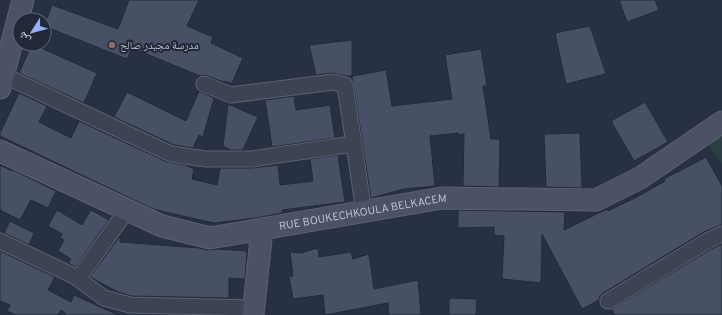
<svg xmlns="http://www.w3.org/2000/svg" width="722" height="315" viewBox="0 0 722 315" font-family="Overpass,'Noto Naskh Arabic',sans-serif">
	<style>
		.green { fill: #2a3e44 }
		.building { fill: #475065; stroke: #232a3a }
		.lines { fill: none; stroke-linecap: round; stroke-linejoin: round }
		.street-casing { stroke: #5b6170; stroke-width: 17 }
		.secondary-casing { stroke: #5b6170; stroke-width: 23 }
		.street { stroke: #3c4353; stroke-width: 15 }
		.secondary { stroke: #4b5266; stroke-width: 21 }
		.education-dot { fill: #8d6e63; stroke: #212838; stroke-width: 1.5 }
		.labels { text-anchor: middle; stroke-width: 4; stroke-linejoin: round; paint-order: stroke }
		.poi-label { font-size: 11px; fill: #babfcc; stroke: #212838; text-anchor: start }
		.street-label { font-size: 11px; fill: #babfcc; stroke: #212838 }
	</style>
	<rect width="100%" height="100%" fill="#283143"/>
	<!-- green -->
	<path class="green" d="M722 133V164L706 143Z"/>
	<!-- building -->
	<path class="building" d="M129 0H199L187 26 213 37 211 43 243 58 232 83 221 81 207 76 203 75 200 76 132 48 127 59 44 26 52 5 118 29Z
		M619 0H655L659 10 627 22Z
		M590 26 606 74 566 84 555 33Z
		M352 40V76H346L332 73 316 75 309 45Z
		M32 44 97 73 84 103 19 73Z
		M481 49 487 86H483L491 139H500L499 187 463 186 464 134 459 135 458 133 430 136 435 186 404 189 371 198 352 76 386 70 392 106 452 99 445 55Z
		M199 91 214 98 203 137 199 135 193 148 174 145 114 117 127 92 186 121Z
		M19 93 47 106 39 122 71 138 79 121 167 162 185 165 194 169 192 179 217 185 220 168H252L278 165 280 185 313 181 310 159 338 155 345 202 282 210V213L256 218 214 223 182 216 153 209 0 136V133Z
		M294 96 296 110 330 105 335 138 272 147 265 100Z
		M645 102 668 142 634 161 611 121Z
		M228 104 258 117 243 150H231L223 146Z
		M580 133 582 188 546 187 544 134Z
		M706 157 722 186V225L718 226 704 232 603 293 600 296 599 300 582 309 542 234 541 283 502 279 504 236 494 235V227L458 228V210L565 212 564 230 607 209 608 211 637 197 665 181 664 179Z
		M0 165 12 171 13 170 56 191 48 208 31 200 20 220 0 210Z
		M57 210 82 225 91 210 109 220 76 267 68 263 71 259 58 251 64 240 60 238 62 234 48 226Z
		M10 221 34 233 29 245 4 233Z
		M120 236V242L199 248 207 250 218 249 247 251 245 279 229 278V298L131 296 118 292 90 277Z
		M722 244V315H615L611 309 713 248Z
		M318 248 319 257 351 252 353 259 369 254 374 289 418 280 421 315H389L388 303 325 315 323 295 293 299 289 277 293 276 290 252 304 253V252Z
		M0 251 55 277 48 290 71 302 74 295 118 315H65V313L61 310 58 315H16L7 311 10 305 0 301Z
		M449 298 477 299 476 315H449Z"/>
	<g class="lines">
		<defs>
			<path id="street" d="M3 75 171 154 206 159H252L353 144
				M204 84 231 95 333 82 345 85 364 212
				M0 241 74 276 104 298 130 305 254 308
				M78 279 127 210
				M608 301 709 240 722 234"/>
			<g id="secondary">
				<path d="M0 88 23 0"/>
				<path id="s1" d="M0 151 162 226 210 238 442 198 596 200 640 178 722 122"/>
				<path d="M253 315 262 229"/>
			</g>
		</defs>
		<!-- street casing -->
		<use href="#street" class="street-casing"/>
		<!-- secondary casing -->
		<use href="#secondary" class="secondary-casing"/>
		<!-- street -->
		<use href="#street" class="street"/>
		<!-- secondary -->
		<use href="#secondary" class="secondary"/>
	</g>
	<!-- markers -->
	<circle class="education-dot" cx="112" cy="45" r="4"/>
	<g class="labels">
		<!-- poi labels -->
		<g class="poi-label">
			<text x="120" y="49">مدرسة مجيدر صالح</text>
		</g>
		<!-- street labels -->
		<g class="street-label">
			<text dy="4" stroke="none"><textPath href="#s1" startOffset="383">RUE BOUKECHKOULA BELKACEM</textPath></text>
		</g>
	</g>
	<!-- north arrow -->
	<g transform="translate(32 32) rotate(234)"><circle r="19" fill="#212838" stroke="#5e6473"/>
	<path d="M0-3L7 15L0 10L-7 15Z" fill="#95b0f6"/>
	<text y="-6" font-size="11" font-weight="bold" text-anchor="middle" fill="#babfcc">ش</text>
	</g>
</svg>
